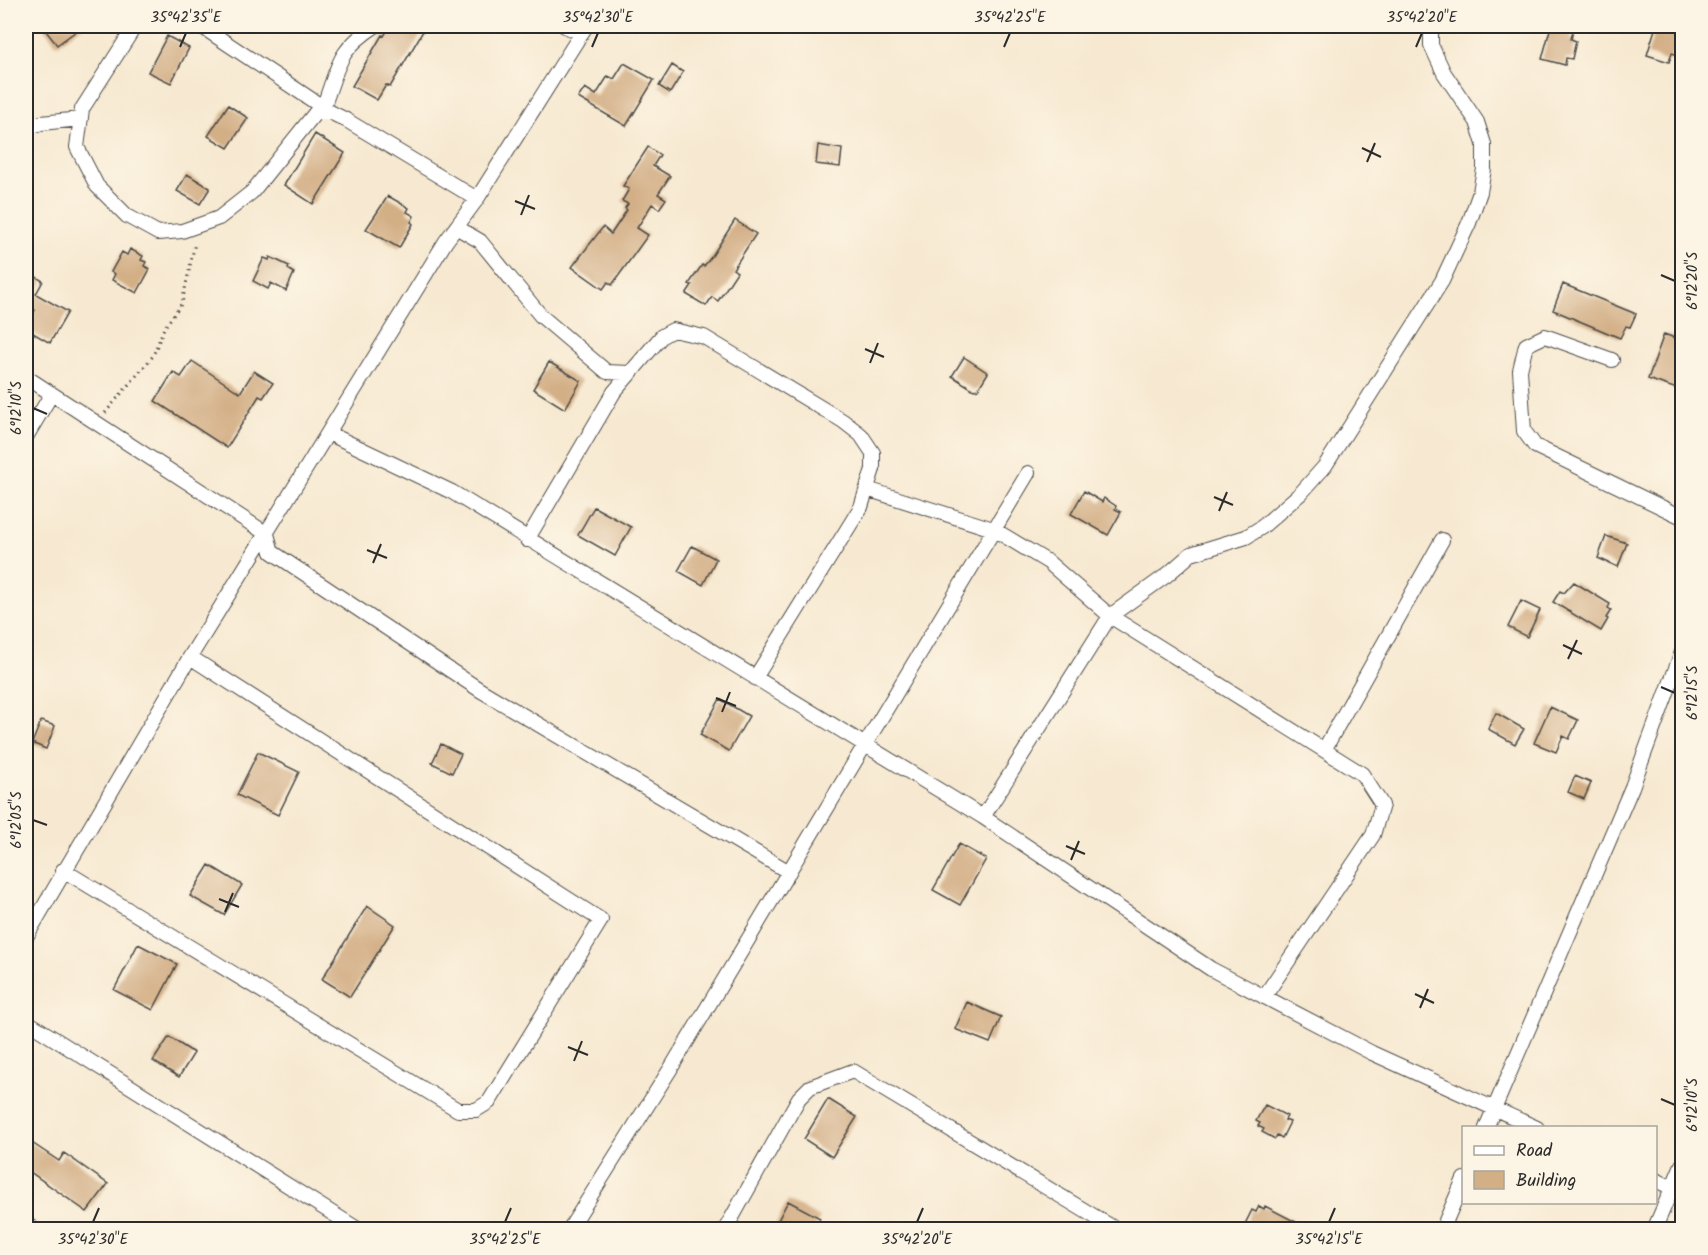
<svg xmlns="http://www.w3.org/2000/svg" width="1708" height="1255" viewBox="0 0 1708 1255" font-family="Kalam,sans-serif">
	<style>
		.building { fill: #d3af86 }
		.lines { fill: none; stroke-linecap: round; stroke-linejoin: round }
		.street-casing { stroke: #4a4844; stroke-width: 16 }
		.path { stroke: #4a4844; stroke-width: 3; stroke-dasharray: 1.5 4.5; stroke-linecap: butt }
		.street { stroke: #fff; stroke-width: 14 }
		.ticks { fill: none; stroke: #2b2b2b; stroke-width: 2 }
		.neatline { fill: none; stroke: #2b2b2b; stroke-width: 2 }
		.ticks-label { font-size: 15px; text-anchor: middle; fill: #2b2b2b }
	</style>
	<rect width="100%" height="100%" fill="#fcf5e5"/>
	<filter id="ink" filterUnits="userSpaceOnUse"><feTurbulence type="fractalNoise" baseFrequency=".0167" numOctaves="2"/><feDisplacementMap in="SourceGraphic" scale="12" xChannelSelector="R" yChannelSelector="G"/><feConvolveMatrix kernelMatrix="1 2 1 2 8 2 1 2 1" color-interpolation-filters="sRGB"/></filter>
	<filter id="wash" filterUnits="userSpaceOnUse"><feTurbulence type="fractalNoise" baseFrequency=".008" numOctaves="4" result="noise"/><feDisplacementMap in="SourceGraphic" scale="24" xChannelSelector="R" yChannelSelector="G"/><feGaussianBlur stdDeviation="1.35" result="paint"/><feColorMatrix in="noise" values="0 0 0 0 0 0 0 0 0 0 0 0 0 0 0 0 0 1.4 0 .05"/><feComposite in="paint" operator="in"/></filter>
	<g filter="url(#wash)">
		<rect width="100%" height="100%" fill="#f7e9d1"/>
		<g id="blocks">
			<!-- building -->
			<path class="building" d="M42 26H83L57 45Z
				M390 26H426L390 87 386 85 377 100 352 86 382 35 384 36Z
				M1551 26H1574L1571 39 1576 41 1572 59 1566 58 1565 65 1542 59Z
				M1656 26H1683V40L1678 55 1672 53 1669 62 1647 55Z
				M167 36 189 48 171 83 148 72Z
				M624 63 654 80 626 126 578 98 585 88 596 95 608 76 614 79Z
				M672 65 683 72 670 93 659 86Z
				M228 105 248 118 228 148 208 136Z
				M315 134 345 153 313 204 284 185Z
				M818 145 842 149 840 167 816 164Z
				M648 147 660 155 653 166 670 176 658 194 666 199 659 209 652 204 637 228 648 235 612 285 608 282 603 289 572 267 603 227 611 234 627 210 625 208 628 204 622 201 629 189 623 186Z
				M187 174 210 188 200 204 177 191Z
				M388 196 409 208 407 212 414 216 411 222 413 224 399 248 366 229Z
				M735 220 756 234 733 269 737 272 718 301 712 297 706 306 686 294 692 285 689 284 702 265 704 266 712 256Z
				M130 249 143 256 141 260 146 262 144 266 150 269 137 293 112 280 115 274 111 272 122 252 127 255Z
				M270 257 289 266 288 269 294 273 286 291 271 283 268 289 253 281 264 258 269 260Z
				M26 271 43 281 36 294 68 312 50 343 26 329 35 310 28 306 26 311Z
				M1563 284 1636 314 1630 327 1626 326 1620 338 1553 310Z
				M1664 334 1683 341V374L1677 389 1648 379Z
				M964 357 988 373 978 389 974 390 952 376Z
				M192 361 240 393 254 371 273 383 263 398 259 396 227 448 155 401 173 372 181 377Z
				M549 362 581 381 565 409 533 389Z
				M1084 491 1102 502 1104 498 1116 506 1115 509 1121 512 1108 535 1071 514Z
				M594 507 631 527 615 556 578 535Z
				M1606 536 1627 543 1618 567 1598 558Z
				M692 546 716 559 703 585 678 571Z
				M1574 582 1610 604 1608 608 1611 610 1606 618 1608 619 1601 631 1553 602 1560 591 1564 593Z
				M1521 601 1540 610 1527 637 1508 627Z
				M720 699 749 716 729 751 700 735Z
				M1550 707 1578 720 1569 739 1563 736 1556 752 1534 743Z
				M1496 713 1524 729 1515 744 1488 729Z
				M41 721 55 726 46 749 32 743Z
				M441 744 461 754 452 773 432 763Z
				M258 752 299 772 278 815 237 795Z
				M1575 776 1591 783 1584 799 1568 792Z
				M959 844 986 859 960 905 933 890Z
				M209 865 242 885 224 915 190 896Z
				M367 906 395 925 350 997 322 979Z
				M138 944 177 964 153 1010 114 990Z
				M967 1002 1001 1017 990 1043 955 1029Z
				M169 1037 194 1053 179 1077 153 1061Z
				M828 1099 857 1117 832 1157 804 1139Z
				M1265 1105 1287 1116 1285 1120 1290 1122 1282 1138 1277 1135 1275 1139 1262 1132 1264 1129 1258 1126 1260 1123 1256 1121Z
				M26 1139 59 1161 64 1153 108 1184 87 1212 26 1169Z
				M788 1201 820 1218 814 1230H773Z
				M1259 1206 1264 1209 1265 1206 1311 1230H1242L1252 1210 1256 1212Z"/>
		</g>
	</g>
	<g filter="url(#ink)">
		<use href="#blocks" fill-opacity="0" stroke="#4a4844" stroke-width="1.5"/>
		<g class="lines">
			<defs>
				<path id="street" d="M135 26 82 109 77 147 97 186 127 216 158 233 182 231 219 218 252 192 316 112H330L346 120 477 199
					M201 26 330 112
					M565 26 581 33
					M1431 26V45L1444 73 1477 122 1484 144V169L1480 192 1469 223 1442 281 1325 466 1301 493 1262 527 1246 537 1191 554 1167 575 1110 616 983 817 1211 969 1372 1053 1537 1128
					M324 105C339 65 337 51 375 26
					M26 128 41 123 81 119
					M456 227 480 241 541 316 607 372 630 373
					M1612 360 1545 336 1526 345 1520 370 1524 431 1535 446 1682 517
					M26 377 267 534 272 552 480 690 789 872
					M330 434 452 492 983 817
					M26 437 51 395
					M867 489 993 529 1048 562 1110 616 1362 774 1382 805 1373 835 1264 997
					M527 540 614 392 662 336 673 330 704 337 843 421 861 435 873 453V469L861 507 755 678
					M1324 750 1442 540
					M63 870 458 1110H476L489 1102 601 920 190 657
					M26 937 190 657 446 241 477 199 586 26
					M26 1021 359 1230
					M1486 1128 1632 787 1682 652
					M1656 1180 1672 1188
					M26 1223 34 1230
					M569 1230 671 1068 1028 473
					M725 1230 799 1098 810 1087 853 1071 1117 1230
					M1442 1230 1464 1179
					M1654 1230 1682 1165"/>
			</defs>
			<!-- street casing -->
			<use href="#street" class="street-casing"/>
			<!-- path -->
			<path class="path" d="M105 413 153 356 164 328 182 303 195 243"/>
			<!-- street -->
			<use href="#street" class="street"/>
		</g>
	</g>
	<!-- ticks -->
	<path class="ticks" d="M180 47 186 33M592 47 598 33M1004 47 1010 33M1416 47 1422 33M1362 148 1381 157M1367 162 1375 143M515 201 535 209M521 215 529 195M1661 275 1675 281M865 349 884 357M870 363 878 343M33 408 47 414M1214 497 1233 505M1219 511 1227 492M367 550 387 558M373 563 381 544M1563 645 1582 654M1568 659 1577 640M1661 687 1675 693M716 698 736 706M722 712 730 692M33 820 47 825M1066 846 1085 854M1071 860 1079 841M219 899 239 907M225 912 233 893M1415 994 1434 1003M1420 1008 1428 989M568 1047 588 1055M574 1061 582 1041M1661 1099 1675 1105M93 1222 99 1208M505 1222 511 1208M917 1222 923 1208M1329 1222 1335 1208"/>
	<!-- margin -->
	<rect width="1708" height="1255" fill="none" stroke="#fcf5e5" stroke-width="66"/>
	<!-- legend -->
	<rect x="1462" y="1126" width="195" height="78" fill="#fcf5e5" stroke="#a8a49b" stroke-width="1.5"/>
	<rect x="1474" y="1146" width="30" height="9" fill="#ffffff" stroke="#a8a49b" stroke-width="1.5"/>
	<text x="1516" y="1156" font-size="18" fill="#2b2b2b">Road</text>
	<rect x="1474" y="1171" width="30" height="18" fill="#d3af86" stroke="#a8a49b" stroke-width="1.5"/>
	<text x="1516" y="1186" font-size="18" fill="#2b2b2b">Building</text>
	<rect x="33" y="33" width="1642" height="1189" class="neatline"/>
	<g class="ticks-label">
		<text x="186" y="22">35°42'35"E</text>
		<text x="598" y="22">35°42'30"E</text>
		<text x="1010" y="22">35°42'25"E</text>
		<text x="1422" y="22">35°42'20"E</text>
		<text transform="translate(1692 281) rotate(-90)" y="5">6°12'20"S</text>
		<text transform="translate(16 408) rotate(-90)" y="5">6°12'10"S</text>
		<text transform="translate(1692 693) rotate(-90)" y="5">6°12'15"S</text>
		<text transform="translate(16 820) rotate(-90)" y="5">6°12'05"S</text>
		<text transform="translate(1692 1105) rotate(-90)" y="5">6°12'10"S</text>
		<text x="93" y="1244">35°42'30"E</text>
		<text x="505" y="1244">35°42'25"E</text>
		<text x="917" y="1244">35°42'20"E</text>
		<text x="1329" y="1244">35°42'15"E</text>
	</g>
</svg>
